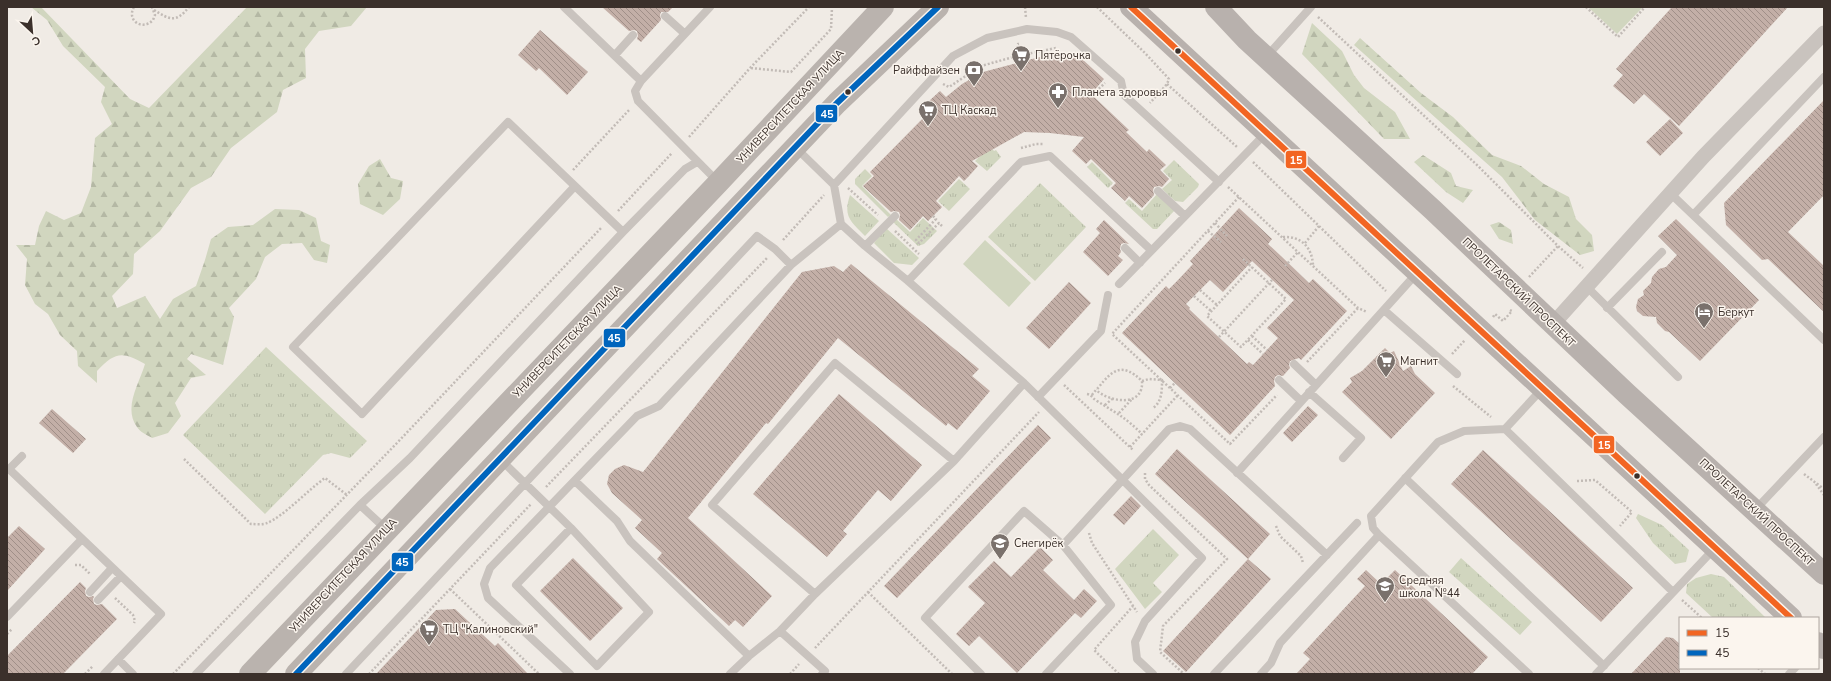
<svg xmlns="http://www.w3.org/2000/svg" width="1831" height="681" viewBox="0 0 1831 681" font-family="'Nunito Sans',sans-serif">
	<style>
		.grass { fill: url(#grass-tufts) }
		.forest { fill: url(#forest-firs) }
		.pitch { fill: #d1d6bf }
		.building { fill: url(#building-back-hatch); fill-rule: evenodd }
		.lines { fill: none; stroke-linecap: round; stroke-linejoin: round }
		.path { stroke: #c2bbb6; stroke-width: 2.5; stroke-dasharray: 2 2; stroke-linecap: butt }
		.lane { stroke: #c9c3be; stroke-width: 8 }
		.street { stroke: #c9c3be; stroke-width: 15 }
		.secondary { stroke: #bab3ae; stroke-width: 22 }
		.primary { stroke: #b8b1ad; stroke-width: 22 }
		.bus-1-casing { stroke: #fbf5ee; stroke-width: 9 }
		.bus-2-casing { stroke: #fbf5ee; stroke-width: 9 }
		.bus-1 { stroke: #f26522; stroke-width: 6 }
		.bus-2 { stroke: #0065bd; stroke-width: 6 }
		.bus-dot { fill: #3b302b; stroke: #fbf5ee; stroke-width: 1.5 }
		.labels { text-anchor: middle; stroke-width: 3; stroke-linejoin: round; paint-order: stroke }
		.poi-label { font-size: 11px; fill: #3b302b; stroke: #fbf5ee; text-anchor: start }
		.street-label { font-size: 11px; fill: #3b302b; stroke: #fbf5ee }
		.line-badge { stroke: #fbf5ee; stroke-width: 1.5 }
		.badge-label { font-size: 11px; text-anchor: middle; font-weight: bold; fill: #fff }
	</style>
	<defs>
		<pattern id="grass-tufts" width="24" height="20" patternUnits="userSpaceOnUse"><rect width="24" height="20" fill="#d1d6bf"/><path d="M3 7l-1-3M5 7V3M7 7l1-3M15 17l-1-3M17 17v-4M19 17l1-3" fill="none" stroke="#b4b8a4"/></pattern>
		<pattern id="forest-firs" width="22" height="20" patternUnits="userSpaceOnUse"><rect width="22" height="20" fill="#d1d6bf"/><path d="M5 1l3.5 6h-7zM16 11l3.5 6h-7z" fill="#b4b8a4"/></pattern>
		<pattern id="building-back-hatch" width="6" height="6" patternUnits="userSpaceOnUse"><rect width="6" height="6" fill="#c3afa7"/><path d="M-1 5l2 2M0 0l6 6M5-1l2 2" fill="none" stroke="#a08f88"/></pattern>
	</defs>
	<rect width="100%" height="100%" fill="#f0ebe5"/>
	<!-- grass -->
	<path class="grass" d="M990 146 994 151 996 150 1001 157 987 171 975 161Z
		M1174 160 1199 184 1198 187 1183 202 1175 201 1162 189 1172 180 1163 171Z
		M1092 162 1113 183 1108 188 1087 167Z
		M865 169 872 176 862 186 891 215 888 217 855 184V179Z
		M959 179 970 189 949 211 938 201Z
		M1040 183 1086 227 1035 281 988 237Z
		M1157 194 1175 210 1157 229H1153L1125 203 1129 199 1142 211Z
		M850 195 879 221 865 236C850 221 843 216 850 195Z
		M895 218 910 232 923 218 937 231 924 244 918 246 892 221Z
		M886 228 919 258 912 265 894 263 874 243Z
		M266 347 367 441 350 458 331 453 323 455 265 514 183 435Z
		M1638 514 1662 525 1689 550 1686 562 1675 564 1653 543 1636 518Z
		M1153 529 1179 555 1153 583 1162 592 1145 609 1115 569Z
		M1461 558 1532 622 1520 635 1449 572Z
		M1711 574 1724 577 1766 618H1713L1686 593 1687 584 1696 578Z"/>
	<!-- forest -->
	<path class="forest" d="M31 7H41L130 99 149 108 247 7H367L351 26 319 31 305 49 306 78 283 90 277 112 231 148 211 177 191 188 160 231 134 254 133 274 112 296 117 308 145 296 160 319 173 299 196 286 205 260 211 239 228 227 253 225 275 209 299 210 316 218 321 241 330 245 327 263 314 260 302 243 282 244 265 257 256 279 229 308 234 317 223 365 191 354 187 359 206 375 191 378 175 403 181 416 168 433 152 438C147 435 140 432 137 427 123 408 139 384 145 364 122 351 115 352 97 371V383L78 366 77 351 60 335 48 314 35 304 25 285 27 259 16 245H35L39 226 46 211 64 220 81 213 91 187 95 138 112 124 101 102 105 87 63 46 47 20Z
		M1312 23 1342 51 1354 75 1364 88 1395 112 1410 139H1384L1302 54Z
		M1360 38 1421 93 1453 117 1492 155 1521 166 1544 184 1569 197 1576 219 1592 235 1594 251 1580 255 1535 220 1502 177 1354 45Z
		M1423 155 1451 173 1456 186 1473 190 1463 203 1446 192 1414 162Z
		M380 159 391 178 403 181 400 199 383 215 360 204 358 184 369 166Z
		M1499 222 1511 230 1513 244 1499 239 1490 225Z"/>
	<!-- pitch -->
	<path class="pitch" d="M1588 7H1643L1617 34Z
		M985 240 1031 283 1009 307 963 264Z"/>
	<!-- building -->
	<path class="building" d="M602 7H673L668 12H661L660 15 661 20 641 42 637 39 638 36 637 31 634 30 629 31Z
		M1672 7H1788L1679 126 1644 94 1634 104 1613 86 1623 75 1616 69Z
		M540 30 588 72 567 95 539 68 536 71 518 55Z
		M1055 53 1082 59 1104 79 1091 94 1129 130 1126 132 1147 152 1149 149 1166 165 1160 170 1169 179 1162 187 1159 186 1154 187 1153 190 1154 195 1142 208 1129 196 1125 201 1111 188 1116 183 1091 159 1086 164 1072 151 1084 137 1050 133 1024 132 972 161 978 166 969 176 964 181 959 176 936 201 942 207 928 221 923 216 910 230 899 220 900 215 899 212 894 211 891 212 863 186 874 176 870 172 934 107 929 101 940 91 946 97 962 84 983 72Z
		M1824 100V195L1788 232 1824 266V312L1768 259 1762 260 1726 225 1724 203Z
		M1670 119 1683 133 1660 156 1646 142Z
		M1239 208 1272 239 1268 244 1281 256 1309 283 1313 279 1347 311 1301 360 1299 358 1290 361 1289 365 1290 368 1283 376 1278 375 1275 377 1274 381 1275 386 1230 435 1122 333 1166 286 1169 289 1178 280 1193 264 1190 261ZM1252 261 1294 300 1267 328 1278 338 1253 365 1249 362 1247 364 1189 309 1190 308 1186 304 1210 280 1223 292Z
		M1676 219 1759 300 1700 361 1669 332 1665 331 1657 323 1656 317 1643 316 1637 311 1636 307 1638 299 1644 295 1643 291 1651 283 1652 277 1659 269 1666 267 1677 255 1658 236Z
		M1104 220 1129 244 1124 243 1121 244 1120 249 1121 252 1118 256 1123 260 1108 276 1083 252 1100 233 1096 229Z
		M851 264 979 369 972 376 990 391 957 430 948 423 946 426 838 338 768 424 766 423 688 518 772 596 743 627 735 620 729 626 657 559 662 553 635 528 642 520 612 493 607 484 609 475 615 469 624 465 643 472 802 272 834 266 843 272Z
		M1069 282 1091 303 1049 349 1026 328Z
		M1385 348 1390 353 1394 351 1403 371 1411 366 1415 374 1435 393 1391 439 1342 392 1352 382 1350 378 1362 371Z
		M839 394 922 465 891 501 878 490 843 531 847 534 827 557 753 494Z
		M1308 406 1318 415 1292 442 1283 433Z
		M52 409 86 439 73 453 39 423Z
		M1038 425 1051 438 897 598 884 586Z
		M1177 449 1270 534 1248 559 1155 474Z
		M1483 450 1633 588 1601 622 1451 484Z
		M1131 496 1141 506 1124 525 1113 515Z
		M19 526 45 549 7 591V538Z
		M1040 547 1053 560 1043 570 1074 600 1084 589 1097 601 1081 618 1075 613 1017 673 979 636 969 646 956 634 985 603 968 587 994 561 1011 577Z
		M573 558 623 608 590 641 540 591Z
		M1248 559 1271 579 1186 672 1163 651Z
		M1366 570 1381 584 1395 570 1488 657 1472 674H1296L1310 659 1303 653 1365 586 1357 579Z
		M80 582 86 588 85 591 86 596 89 597 94 596 93 599 94 604 97 605 102 604 117 619 63 674H7V656Z
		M455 609 495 646 498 643 528 674H376L436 610Z
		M1666 637 1673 638 1680 644V674H1631Z"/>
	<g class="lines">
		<!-- path -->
		<path class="path" d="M134 7C126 21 143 31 153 20L155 15 152 7
			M1025 7 1026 18
			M1097 7 1145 53 1169 79 1167 84 1150 103
			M1586 7 1618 37 1645 7
			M154 10C170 20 176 23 189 7
			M1318 17 1477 165 1558 246 1583 268
			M1017 56 1018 44H1019
			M751 68 791 72 831 29 832 7
			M943 84 949 87 981 66 1017 56 1056 48
			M1167 84 1237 147
			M1090 97 1105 83
			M689 137 750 68 809 7
			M1021 148 1036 144H1043
			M1253 162 1386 291
			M573 170 630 109
			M1228 187 1358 308 1367 312
			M848 188 878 215
			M1239 197 1112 334 1230 444 1277 395
			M618 211 672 153
			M933 216 936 219 916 240 919 243 939 223 943 227
			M1215 223 1227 236
			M895 231 919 254
			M1208 231 1221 242
			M1283 237C1301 236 1312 247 1313 265
			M783 240 824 195
			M1305 243 1319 226
			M1243 259 1286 299 1241 347 1207 316 1252 267
			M1285 266 1298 252
			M1529 277 1558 246
			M1200 290 1217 305
			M1194 296 1211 311
			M1493 317 1495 314 1503 321 1512 311 1510 310
			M1252 336 1267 350
			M1219 337 1272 280
			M1248 340 1263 354
			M1452 354 1465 340
			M1307 362 1358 308
			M1142 381 1149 379 1162 380C1162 390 1162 402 1153 408
			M1064 385 1133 450
			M1453 386 1491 417
			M1170 388 1175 383
			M1087 394C1092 395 1092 398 1097 401 1116 413 1125 417 1142 434
			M1092 395C1094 392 1096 390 1098 388 1113 369 1122 362 1142 381 1144 408 1109 402 1096 390
			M1105 405 1112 399
			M1119 413 1132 399
			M1130 447 1178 395
			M184 459 251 524C256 524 263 525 267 523 283 517 309 489 325 478L347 495
			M1145 473V479L1149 485 1227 559 1163 626 1160 652 1184 674
			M1804 474 1824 489
			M1577 481 1595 480 1632 512 1620 526
			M1816 484 1824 495
			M546 487 768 257
			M1276 526 1280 536 1301 556 1303 563
			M1089 533 1092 543 1137 612
			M75 565H81L90 574
			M450 589 539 674
			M868 592 952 674
			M115 598 133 615 135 621 134 623
			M1682 600 1702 618
			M7 634 12 629
			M815 648 1039 412
			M1758 668 1765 674
			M85 674 93 666
			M173 674 396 444 602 227
			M369 674 531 504
			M790 674 799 664
			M1119 674 1094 650 1133 606"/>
		<!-- lane -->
		<path class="lane" d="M564 7 641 81
			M710 7 641 81 635 91 638 101 718 182
			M665 16 684 33
			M615 55 633 35
			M1267 56 1311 7
			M795 147 834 185 953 56 987 38 1027 29 1057 32 1071 37 1121 81 1124 95 1219 182
			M834 185 841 224 865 246 908 281 1024 383 1202 558 1145 621 1135 642 1137 659 1153 674
			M575 186 362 414 293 347 508 122 623 232
			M1158 191 1185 216
			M1670 193 1824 340
			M1694 214 1824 77
			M865 246 895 216
			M1125 248 1140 263
			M908 281 1021 162 1050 156 1151 250
			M1119 284 1266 133
			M1587 287 1678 377
			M1607 308 1662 252
			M1384 310 1457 374
			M1294 364 1316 385
			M1279 380 1301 401
			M1309 392 1361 438 1343 458
			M1038 397 1101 331 1108 295
			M1505 429 1673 592
			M22 456 9 469 161 614 104 674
			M501 460 571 528 649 612 597 666 516 585 571 528
			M1237 473 1417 273
			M1405 478 1604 666
			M575 481 617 521 630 541 749 656
			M360 505 386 529
			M1755 510 1824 437
			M1379 535 1373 528 1371 516 1438 442 1464 431 1505 429 1542 389
			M1063 545 1169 429 1180 426 1190 429 1327 555
			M90 592 112 568
			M815 594 712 505 835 363 954 461
			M98 600 121 576
			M7 617 82 539
			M780 631 825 671 822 674
			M118 659 133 674
			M196 674 360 505 410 458 623 232 685 169 697 162
			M346 674 757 236 775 249 791 265
			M570 674 488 598 484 584 490 568 637 416 659 406 791 265 841 224
			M730 674 749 656 780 631 815 594 954 461 1024 383
			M981 674 925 618 1024 511 1063 545 1111 605 1046 674
			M1214 674 1357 523
			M1261 674 1271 663 1280 643 1379 535 1529 674
			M1596 674 1714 549
			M1789 674 1795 668"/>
		<!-- street -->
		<path class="street" d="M1553 324 1703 157 1824 33"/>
		<!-- secondary -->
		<path class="secondary" d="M250 674 719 182 883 7
			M296 674 837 103 938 7"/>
		<!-- primary -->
		<path class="primary" d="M1131 7 1791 618
			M1216 7 1247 40 1433 210 1627 394 1824 574
			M1818 643 1824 648"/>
		<defs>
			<path id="bus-1" d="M1131 7 1791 618"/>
			<path id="bus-2" d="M296 674 837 103 938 7"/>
		</defs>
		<!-- bus-1 casing -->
		<use href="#bus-1" class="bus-1-casing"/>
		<!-- bus-2 casing -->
		<use href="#bus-2" class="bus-2-casing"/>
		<!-- bus-1 -->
		<use href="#bus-1" class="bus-1"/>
		<!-- bus-2 -->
		<use href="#bus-2" class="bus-2"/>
	</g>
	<!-- icons -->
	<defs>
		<symbol id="supermarket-pin" viewBox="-11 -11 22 30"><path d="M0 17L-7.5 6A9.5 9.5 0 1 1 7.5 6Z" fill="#7a716c" stroke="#fbf5ee"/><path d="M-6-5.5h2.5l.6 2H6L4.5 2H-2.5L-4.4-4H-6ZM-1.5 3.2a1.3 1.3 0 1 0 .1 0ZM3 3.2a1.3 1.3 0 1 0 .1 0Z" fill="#fff"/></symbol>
		<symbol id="bank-pin" viewBox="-11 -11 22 30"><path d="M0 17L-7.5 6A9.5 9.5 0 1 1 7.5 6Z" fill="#7a716c" stroke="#fbf5ee"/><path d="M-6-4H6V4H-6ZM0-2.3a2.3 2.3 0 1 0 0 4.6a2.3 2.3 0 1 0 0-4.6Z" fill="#fff"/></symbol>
		<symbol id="pharmacy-pin" viewBox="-11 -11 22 30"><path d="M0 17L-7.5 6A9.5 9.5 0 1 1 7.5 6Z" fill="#7a716c" stroke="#fbf5ee"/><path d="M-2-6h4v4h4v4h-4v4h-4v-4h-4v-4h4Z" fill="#fff"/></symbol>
		<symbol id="hotel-pin" viewBox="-11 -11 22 30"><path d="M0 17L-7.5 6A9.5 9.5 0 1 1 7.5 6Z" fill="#7a716c" stroke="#fbf5ee"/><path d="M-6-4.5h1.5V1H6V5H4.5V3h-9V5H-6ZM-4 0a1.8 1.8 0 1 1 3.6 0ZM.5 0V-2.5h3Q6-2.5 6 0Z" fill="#fff"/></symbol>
		<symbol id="school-pin" viewBox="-11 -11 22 30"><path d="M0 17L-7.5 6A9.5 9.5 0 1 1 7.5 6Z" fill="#7a716c" stroke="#fbf5ee"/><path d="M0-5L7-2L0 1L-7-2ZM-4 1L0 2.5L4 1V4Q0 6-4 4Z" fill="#fff"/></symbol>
	</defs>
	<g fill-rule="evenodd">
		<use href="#supermarket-pin" x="1010" y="44" width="22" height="30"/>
		<use href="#bank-pin" x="963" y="59" width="22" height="30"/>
		<use href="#pharmacy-pin" x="1047" y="81" width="22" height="30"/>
		<use href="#supermarket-pin" x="917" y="99" width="22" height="30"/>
		<use href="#hotel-pin" x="1693" y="301" width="22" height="30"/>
		<use href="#supermarket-pin" x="1375" y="350" width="22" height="30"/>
		<use href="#school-pin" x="989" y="532" width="22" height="30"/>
		<use href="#school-pin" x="1374" y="575" width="22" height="30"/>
		<use href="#supermarket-pin" x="418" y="618" width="22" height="30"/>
	</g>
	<!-- markers -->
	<g class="bus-dot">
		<circle cx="1178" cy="51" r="3.5"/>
		<circle cx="848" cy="92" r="3.5"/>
		<circle cx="1637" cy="476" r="3.5"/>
	</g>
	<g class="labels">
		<!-- poi labels -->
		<g class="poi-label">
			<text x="1035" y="59">Пятёрочка</text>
			<text x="960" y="74" text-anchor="end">Райффайзен</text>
			<text x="1072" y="96">Планета здоровья</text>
			<text x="942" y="114">ТЦ Каскад</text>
			<text x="1718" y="316">Беркут</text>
			<text x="1400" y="365">Магнит</text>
			<text x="1014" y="547">Снегирёк</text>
			<text x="1399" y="584">Средняя<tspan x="1399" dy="13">школа №44</tspan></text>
			<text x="443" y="633">ТЦ "Калиновский"</text>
		</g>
		<!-- street labels -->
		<g class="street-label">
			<text transform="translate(790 106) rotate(-47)" y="4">УНИВЕРСИТЕТСКАЯ УЛИЦА</text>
			<text transform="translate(1519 292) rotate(44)" y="4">ПРОЛЕТАРСКИЙ ПРОСПЕКТ</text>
			<text transform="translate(567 341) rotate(-46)" y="4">УНИВЕРСИТЕТСКАЯ УЛИЦА</text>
			<text transform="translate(1757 512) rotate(43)" y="4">ПРОЛЕТАРСКИЙ ПРОСПЕКТ</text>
			<text transform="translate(343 575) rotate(-47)" y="4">УНИВЕРСИТЕТСКАЯ УЛИЦА</text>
		</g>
	</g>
	<g class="line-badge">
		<rect x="815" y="104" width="23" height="19" rx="4" fill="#0065bd"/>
		<rect x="1285" y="150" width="22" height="19" rx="4" fill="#f26522"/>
		<rect x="603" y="328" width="23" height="20" rx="4" fill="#0065bd"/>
		<rect x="1593" y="435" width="22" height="19" rx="4" fill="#f26522"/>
		<rect x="391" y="552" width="23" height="20" rx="4" fill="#0065bd"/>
	</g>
	<g class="badge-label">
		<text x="827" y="118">45</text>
		<text x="1296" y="164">15</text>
		<text x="614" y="342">45</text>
		<text x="1604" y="449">15</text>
		<text x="402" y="566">45</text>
	</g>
	<!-- border -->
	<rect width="1831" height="681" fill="none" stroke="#3b302b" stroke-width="16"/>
	<!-- legend -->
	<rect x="1679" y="617" width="140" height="52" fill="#fbf5ee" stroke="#aea6a0"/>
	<rect x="1687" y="630" width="20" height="6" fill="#f26522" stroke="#aea6a0"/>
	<text x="1715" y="637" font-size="12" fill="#3b302b">15</text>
	<rect x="1687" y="650" width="20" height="6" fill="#0065bd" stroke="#aea6a0"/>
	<text x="1715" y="657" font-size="12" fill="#3b302b">45</text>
	<!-- north arrow -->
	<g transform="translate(32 32) rotate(154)" stroke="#fbf5ee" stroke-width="3" paint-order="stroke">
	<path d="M0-3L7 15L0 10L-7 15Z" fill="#3b302b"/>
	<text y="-6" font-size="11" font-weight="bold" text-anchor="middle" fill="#3b302b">С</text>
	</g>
</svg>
